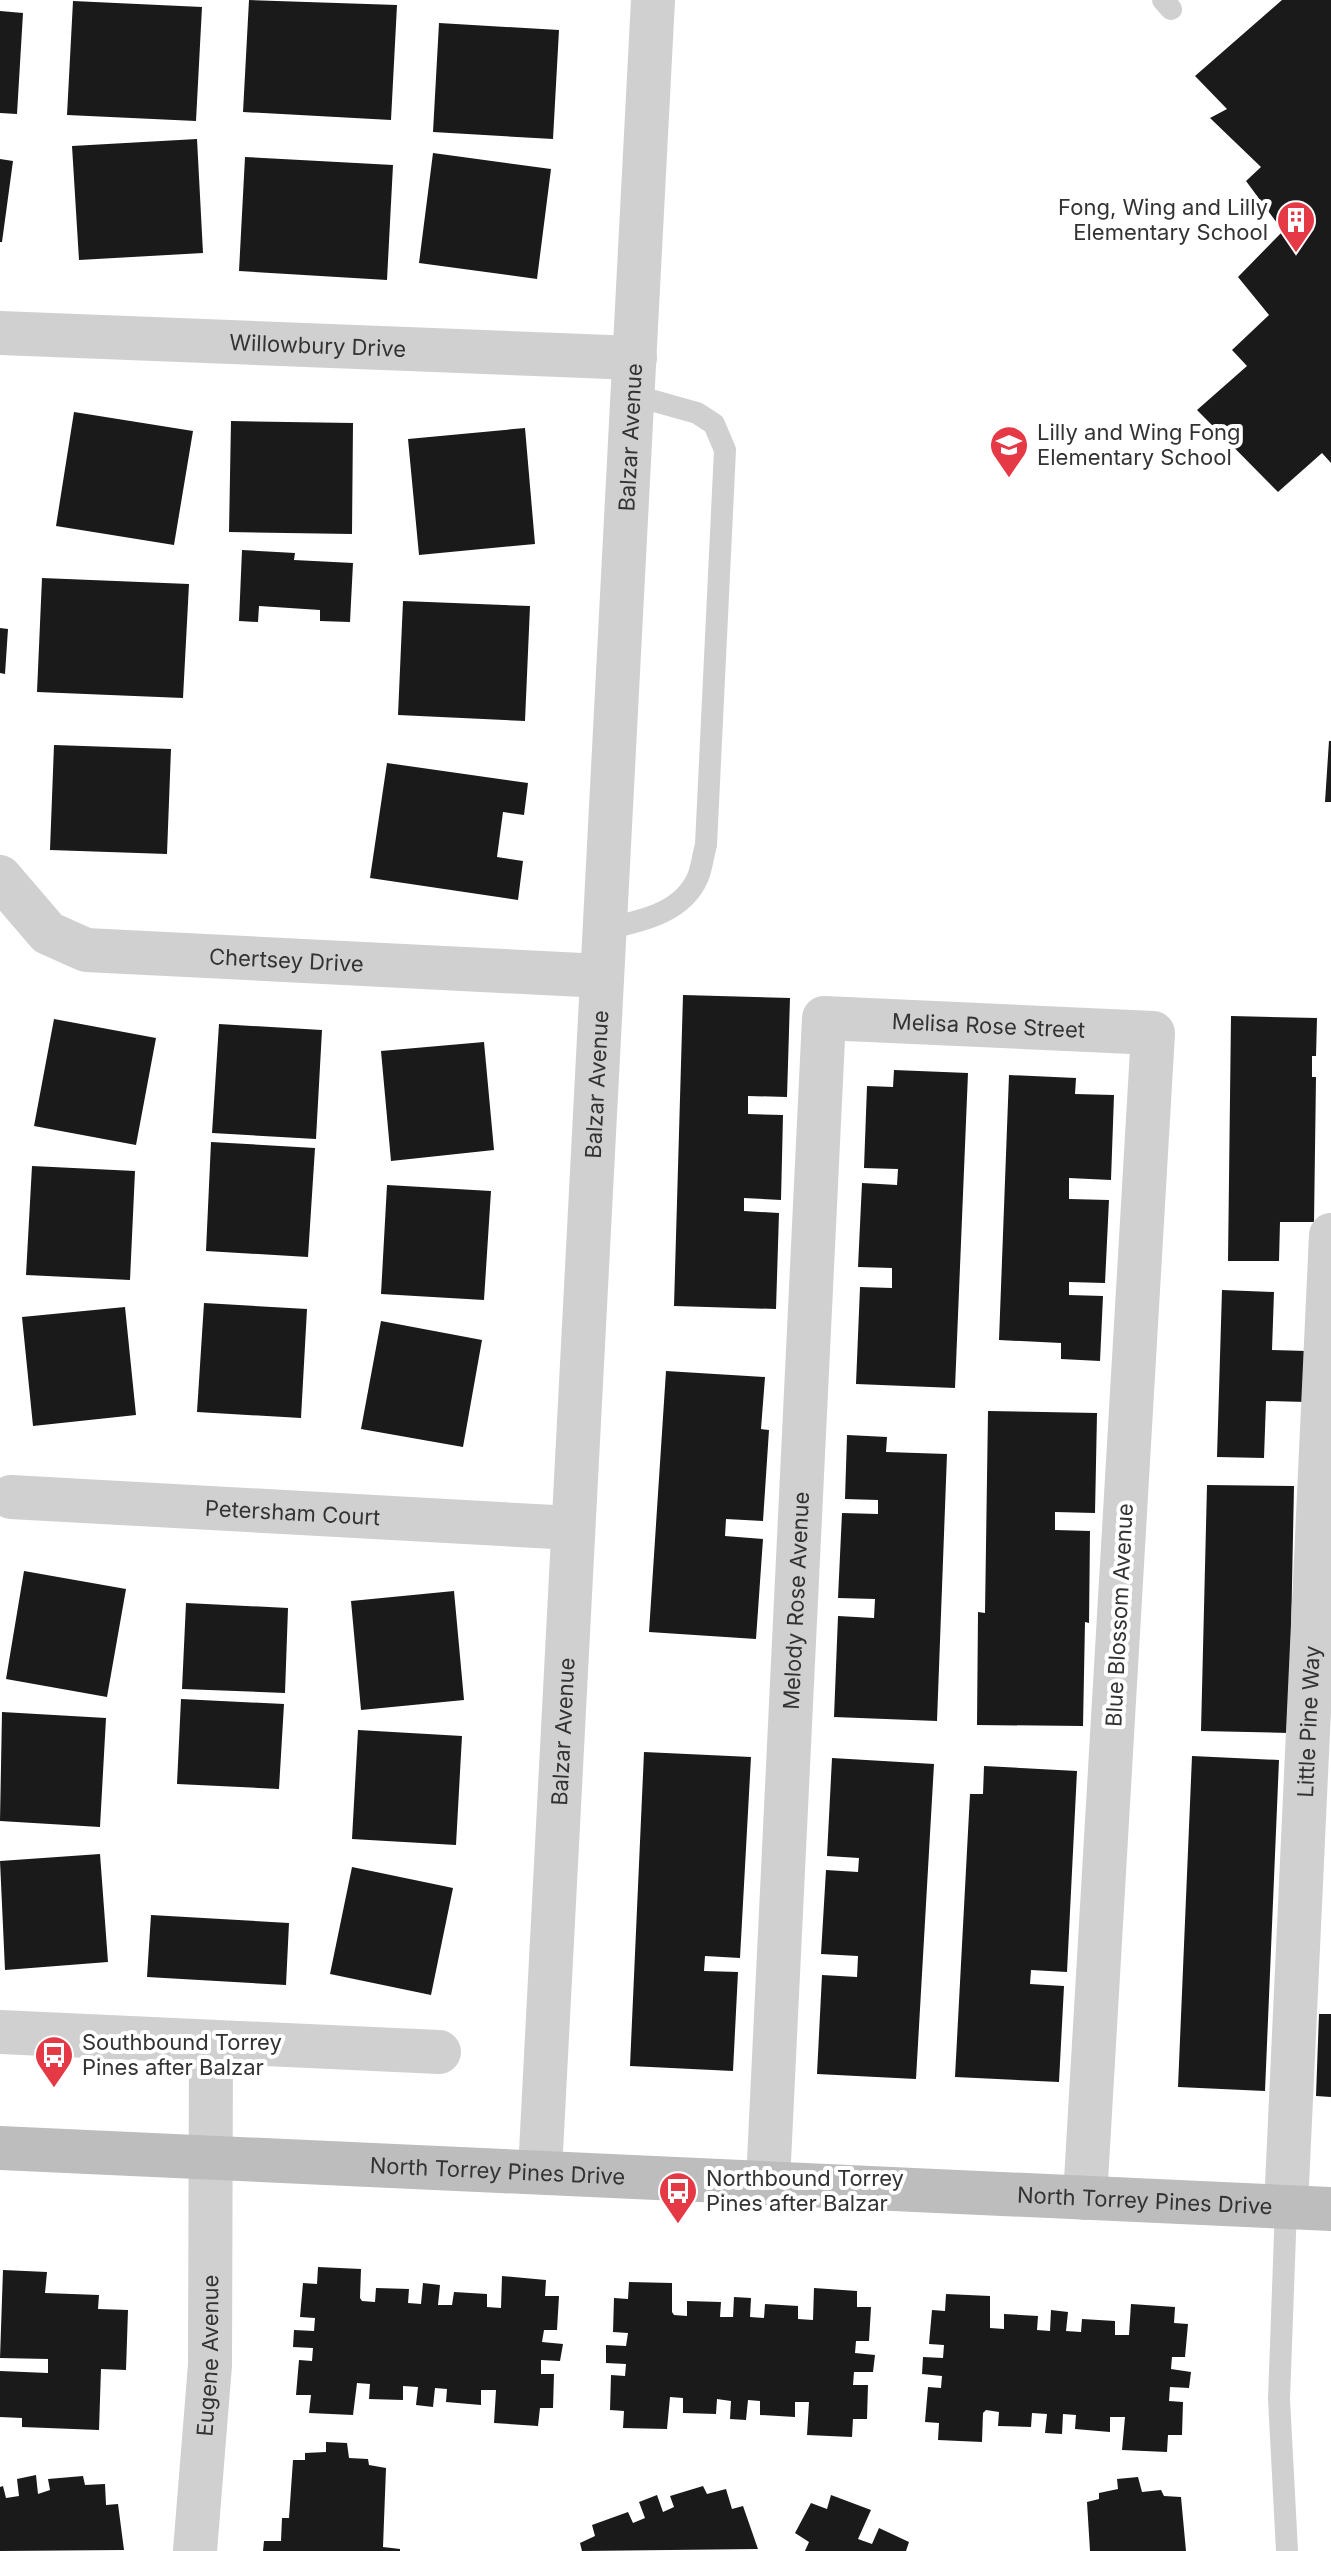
<svg xmlns="http://www.w3.org/2000/svg" width="1331" height="2551" viewBox="0 0 1331 2551" font-family="Inter,sans-serif">
	<style>
		.building { fill: #1a1a1a }
		.lines { fill: none; stroke-linecap: round; stroke-linejoin: round }
		.service { stroke: #d0d0d0; stroke-width: 22 }
		.minor { stroke: #d0d0d0; stroke-width: 44 }
		.tertiary { stroke: #d0d0d0; stroke-width: 44 }
		.secondary { stroke: #bdbdbd; stroke-width: 44 }
		.labels { text-anchor: middle; stroke-width: 8; stroke-linejoin: round; paint-order: stroke }
		.poi-label { font-size: 22px; fill: #333; stroke: #fff; text-anchor: start }
		.street-label { font-size: 22px; fill: #333; stroke: #fff }
	</style>
	<rect width="100%" height="100%" fill="#fff"/>
	<!-- building -->
	<path class="building" d="M249 0 397 5 391 120 243 112Z
		M1282 0H1331V463L1322 453 1278 492 1197 410 1247 366 1232 350 1269 315 1238 277 1283 231 1246 181 1261 167 1210 118 1227 109 1195 76Z
		M73 1 202 7 196 121 67 115Z
		M0 11 23 13 17 114 0 113Z
		M439 23 559 30 553 139 433 132Z
		M197 139 203 253 79 260 72 146Z
		M433 153 551 169 537 279 419 263Z
		M245 157 393 165 387 280 239 271Z
		M0 159 13 161 2 242H0Z
		M74 412 193 431 174 545 56 526Z
		M231 421 353 423 352 534 229 532Z
		M525 428 535 544 419 555 408 439Z
		M242 550 295 553 294 560 353 563 350 622 320 621V610L259 606 258 622 239 621Z
		M42 578 189 584 183 698 37 692Z
		M403 601 530 606 525 721 398 715Z
		M0 628 8 629 5 674 0 673Z
		M1329 741H1331V802H1325Z
		M54 745 171 749 167 854 50 850Z
		M387 763 528 783 524 815 503 812 497 857 523 861 518 900 370 878Z
		M683 995 790 998 787 1097 748 1096V1114L783 1115 781 1200 744 1198V1211L779 1213 776 1309 674 1306Z
		M1231 1016 1317 1018 1316 1056H1312V1077H1316L1314 1222H1280L1279 1261H1228Z
		M54 1019 156 1038 136 1145 34 1126Z
		M219 1024 322 1030 316 1139 212 1133Z
		M484 1042 494 1150 391 1161 381 1051Z
		M894 1070 968 1073 955 1388 856 1384 860 1287 892 1288V1268L858 1267 862 1183 897 1185 898 1169 864 1168 867 1086 893 1087Z
		M1009 1075 1076 1078 1075 1094 1114 1095 1111 1180 1069 1178V1199L1109 1200 1105 1283 1069 1282V1295L1103 1296 1100 1361 1061 1359V1343L999 1340Z
		M211 1142 315 1148 308 1257 206 1251Z
		M32 1166 135 1171 130 1280 26 1275Z
		M387 1185 491 1191 484 1300 381 1294Z
		M1222 1290 1274 1292 1272 1350 1307 1351 1306 1402 1266 1401 1264 1458 1217 1457Z
		M204 1303 307 1309 301 1418 197 1412Z
		M125 1307 136 1415 33 1426 22 1317Z
		M381 1321 482 1340 463 1447 361 1429Z
		M666 1371 765 1377 761 1429 769 1430 763 1521 726 1519 725 1536 763 1539 756 1639 649 1632Z
		M988 1411 1097 1413 1095 1513 1055 1512V1530L1090 1531 1089 1623 1085 1622 1083 1726 977 1725 978 1612 985 1613Z
		M847 1435 887 1437 886 1452 947 1454 937 1721 834 1717 838 1616 874 1618 875 1599 838 1598 842 1513 878 1514V1500L845 1499Z
		M1207 1485 1294 1486 1289 1733 1201 1731Z
		M24 1571 126 1589 107 1697 6 1679Z
		M454 1591 464 1700 361 1710 351 1601Z
		M186 1603 288 1608 285 1693 182 1689Z
		M181 1699 284 1704 279 1789 177 1784Z
		M2 1712 106 1718 100 1827 0 1821Z
		M358 1730 462 1736 456 1845 352 1839Z
		M644 1752 751 1757 740 1958 705 1956 704 1971 738 1972 733 2071 630 2066Z
		M1192 1756 1279 1760 1265 2091 1178 2087Z
		M832 1758 934 1764 916 2079 817 2074 822 1975 857 1977 858 1956 821 1954 826 1870 858 1872 859 1858 827 1856Z
		M984 1766 1077 1771 1067 1972 1031 1970 1030 1984 1064 1986 1059 2082 955 2077 970 1794H983Z
		M100 1854 108 1962 5 1970 0 1861Z
		M352 1867 453 1888 431 1995 330 1974Z
		M151 1915 289 1923 286 1985 147 1977Z
		M1319 2014H1331V2097L1316 2096Z
		M318 2267 361 2269 360 2298 362 2301 375 2302 376 2288 409 2289 408 2303 421 2304 423 2283 440 2285 438 2305H452L454 2292 487 2294V2307L501 2308 502 2276 546 2280 545 2296H559L557 2330H544L542 2342 563 2344 560 2361 541 2360V2374H554L553 2408H540L538 2426 494 2423 496 2390H481V2405L446 2402 447 2389 435 2388 433 2407 416 2405 418 2387 403 2386V2400L369 2399 370 2384 357 2383 353 2415 309 2413 311 2395H296L299 2360 312 2361 313 2348 293 2347 294 2330 314 2331 315 2318 300 2317 303 2283 317 2284Z
		M3 2270 47 2272 45 2293 99 2295 98 2309 128 2310 126 2370 101 2369 99 2430 22 2427V2418L0 2417V2371L48 2373V2359L0 2358Z
		M629 2282 672 2283V2312L674 2315 687 2316V2301L721 2302 720 2317H733L734 2297 751 2298 750 2317 764 2318 765 2304 798 2306V2319L813 2320 814 2288 857 2291V2307H871L869 2341H856L855 2353 875 2355 873 2372H854L853 2385H868L867 2419H853L852 2437 807 2435 809 2402H795V2417L760 2415V2401L748 2400 746 2420 730 2419 731 2401 717 2399 716 2414 683 2413V2398L670 2397 667 2429 623 2428 624 2411 610 2410 611 2375 625 2376 626 2364 606 2363V2345L626 2346 628 2333 613 2332 614 2298 628 2299Z
		M946 2294 990 2296V2328L1004 2329V2314L1038 2316 1037 2330 1050 2331 1051 2310 1068 2312 1066 2331 1081 2332 1082 2319 1115 2321V2335H1129L1131 2304 1175 2307 1174 2323 1188 2324 1185 2357H1172L1171 2369 1191 2372 1189 2388 1170 2387 1169 2401 1183 2402 1182 2435H1168L1167 2452 1122 2450 1125 2417H1110V2432L1075 2429 1076 2415 1063 2414 1062 2434 1045 2433 1047 2414 1032 2413 1031 2427 998 2426 999 2412 986 2410 983 2413 982 2442 938 2440 939 2423 925 2422 928 2387 941 2388 942 2376 922 2374 923 2357 943 2358 944 2345 929 2344 932 2310 945 2311Z
		M326 2442 347 2443 349 2458 368 2459 369 2465 386 2468 383 2547 400 2549V2551H263L264 2541H281L282 2518H289L293 2460H305V2453L326 2452Z
		M36 2475 38 2494 50 2490 48 2479 83 2476 85 2485 105 2484 106 2505 118 2504 124 2550 0 2551V2487L3 2486 6 2498 19 2496 17 2479Z
		M1138 2477 1142 2492 1161 2490 1164 2496 1181 2497 1186 2551H1090L1087 2502 1099 2499V2493L1118 2489 1117 2479Z
		M703 2486 707 2494 726 2489 732 2509 743 2506 758 2549 582 2551 580 2543 595 2536 592 2525 628 2512 633 2523 645 2518 639 2502 657 2495 663 2512 674 2507 670 2496Z
		M831 2495 871 2510 858 2539 872 2544 879 2528 909 2542 906 2551H805L809 2542 795 2533 811 2503 827 2509Z"/>
	<g class="lines">
		<!-- service -->
		<path class="service" d="M1163 0 1171 9
			M606 929C640 921 682 914 698 877 702 867 703 855 706 845L725 450 714 424 697 413 633 395
			M1286 2207 1279 2399 1287 2551"/>
		<!-- minor -->
		<g class="minor">
			<path id="s1" d="M0 333 635 358"/>
			<path id="s2" d="M0 877 48 933 86 950 602 976"/>
			<path id="s3" d="M11 1497 573 1528"/>
			<path d="M0 2032 439 2052"/>
			<path id="s4" d="M768 2182 824 1018 1153 1033 1085 2198"/>
			<path id="s5" d="M1286 2207 1331 1235"/>
			<path id="s6" d="M195 2551 210 2365 211 2042"/>
		</g>
		<!-- tertiary -->
		<path class="tertiary" id="s7" d="M540 2171 653 0"/>
		<!-- secondary -->
		<path class="secondary" id="s8" d="M0 2148 1331 2209"/>
	</g>
	<!-- icons -->
	<defs>
		<symbol id="building-pin" viewBox="-11 -11 22 30"><path d="M0 17L-7.5 6A9.5 9.5 0 1 1 7.5 6Z" fill="#e63946" stroke="#fff"/><path d="M-4-6H4V6H1V3H-1V6H-4ZM-2.5-4.3h1.7v1.8h-1.7ZM.8-4.3h1.7v1.8H.8ZM-2.5-1h1.7V.8h-1.7ZM.8-1h1.7V.8H.8Z" fill="#fff"/></symbol>
		<symbol id="school-pin" viewBox="-11 -11 22 30"><path d="M0 17L-7.5 6A9.5 9.5 0 1 1 7.5 6Z" fill="#e63946" stroke="#fff"/><path d="M0-5L7-2L0 1L-7-2ZM-4 1L0 2.5L4 1V4Q0 6-4 4Z" fill="#fff"/></symbol>
		<symbol id="bus-pin" viewBox="-11 -11 22 30"><path d="M0 17L-7.5 6A9.5 9.5 0 1 1 7.5 6Z" fill="#e63946" stroke="#fff"/><path d="M-5-6H5V4H4V6H2V4H-2V6H-4V4H-5ZM-3.5-4V0h7V-4ZM-3.5 1.2v1.5H-2V1.2ZM2 1.2v1.5H3.5V1.2Z" fill="#fff"/></symbol>
	</defs>
	<g fill-rule="evenodd">
		<use href="#building-pin" x="1274" y="198" width="44" height="60"/>
		<use href="#school-pin" x="987" y="423" width="44" height="60"/>
		<use href="#bus-pin" x="32" y="2033" width="44" height="60"/>
		<use href="#bus-pin" x="656" y="2169" width="44" height="60"/>
	</g>
	<g class="labels">
		<!-- poi labels -->
		<g class="poi-label">
			<text x="1268" y="215" text-anchor="end">Fong, Wing and Lilly<tspan x="1268" dy="25">Elementary School</tspan></text>
			<text x="1037" y="440">Lilly and Wing Fong<tspan x="1037" dy="25">Elementary School</tspan></text>
			<text x="82" y="2050">Southbound Torrey<tspan x="82" dy="25">Pines after Balzar</tspan></text>
			<text x="706" y="2186">Northbound Torrey<tspan x="706" dy="25">Pines after Balzar</tspan></text>
		</g>
		<!-- street labels -->
		<g class="street-label">
			<text dy="8" stroke="none"><textPath href="#s1" startOffset="318">Willowbury Drive</textPath></text>
			<text dy="8" stroke="none"><textPath href="#s7" startOffset="1736">Balzar Avenue</textPath></text>
			<text dy="8" stroke="none"><textPath href="#s2" startOffset="316">Chertsey Drive</textPath></text>
			<text dy="8" stroke="none"><textPath href="#s4" startOffset="1330">Melisa Rose Street</textPath></text>
			<text dy="8" stroke="none"><textPath href="#s7" startOffset="1088">Balzar Avenue</textPath></text>
			<text dy="8" stroke="none"><textPath href="#s3" startOffset="282">Petersham Court</textPath></text>
			<text dy="8" stroke="none"><textPath href="#s4" startOffset="582">Melody Rose Avenue</textPath></text>
			<text transform="translate(1119 1615) rotate(-87)" y="8">Blue Blossom Avenue</text>
			<text dy="8" stroke="none"><textPath href="#s5" startOffset="486">Little Pine Way</textPath></text>
			<text dy="8" stroke="none"><textPath href="#s7" startOffset="440">Balzar Avenue</textPath></text>
			<text dy="8" stroke="none"><textPath href="#s8" startOffset="498">North Torrey Pines Drive</textPath></text>
			<text dy="8" stroke="none"><textPath href="#s8" startOffset="1146">North Torrey Pines Drive</textPath></text>
			<text dy="8" stroke="none"><textPath href="#s6" startOffset="196">Eugene Avenue</textPath></text>
		</g>
	</g>
</svg>
